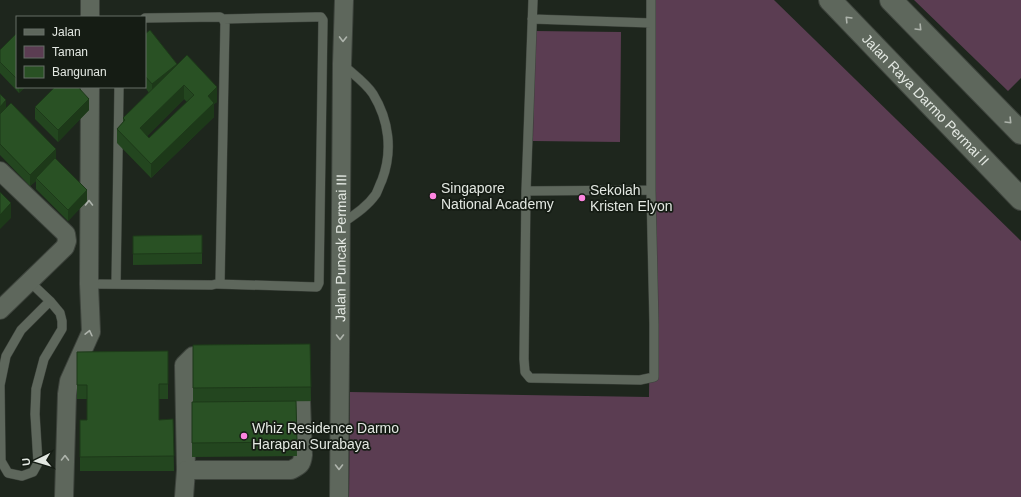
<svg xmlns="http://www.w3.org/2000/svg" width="1021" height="497" viewBox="0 0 1021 497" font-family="Helvetica,sans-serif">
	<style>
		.green { fill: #5b3d52 }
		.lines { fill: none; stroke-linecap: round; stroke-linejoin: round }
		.service-casing { stroke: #3d433c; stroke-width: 10 }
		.minor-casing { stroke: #3d433c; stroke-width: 20 }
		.tertiary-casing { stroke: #3d433c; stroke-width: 24 }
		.service { stroke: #5e675c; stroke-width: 9 }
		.minor { stroke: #5e675c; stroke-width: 18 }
		.tertiary { stroke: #5e675c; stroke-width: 22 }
		.wall { fill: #23461f; fill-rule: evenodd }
		.shaded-wall { fill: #1d3919 }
		.building { fill: #295124; stroke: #1d3919; fill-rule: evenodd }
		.oneway { stroke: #aeb4ac }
		.poi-dot { fill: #fe85e0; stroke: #151c14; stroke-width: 1.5 }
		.labels { text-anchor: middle; stroke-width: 3.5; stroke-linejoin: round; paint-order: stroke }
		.street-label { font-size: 14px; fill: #e3e8e2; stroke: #151c14 }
		.poi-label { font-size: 14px; fill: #e3e8e2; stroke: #151c14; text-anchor: start }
	</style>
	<rect width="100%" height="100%" fill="#1e261d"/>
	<!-- green -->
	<path class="green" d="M654 0H774L1021 241V497H349L350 392 649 397Z
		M914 0H1021V78L1008 91Z
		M534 31 621 32 620 142 533 141Z"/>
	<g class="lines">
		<defs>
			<path id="service" d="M533 0 526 191 524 359 525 372 530 378 640 380 654 377V324L651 190V0
				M532 19 651 23
				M526 191 651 190
				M341 224C354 215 367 207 376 194 378 190 380 184 382 180 393 151 389 120 373 94 366 83 353 74 342 64
				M30 282 50 301 60 313 62 321V329L44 359 36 389 35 414 38 463 33 472 22 476 8 473 1 461 0 385 6 356 21 330 50 301
				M89 284 212 285 220 283 225 23 223 19 220 17 145 18
				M116 284 119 87
				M217 284 317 287 319 283 323 20 321 17H316L223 19"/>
			<g id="minor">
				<path d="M90 17V0"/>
				<path d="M0 171 66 234 67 241 65 247 0 310"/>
				<path d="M186 470 184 365 193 356 216 355"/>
				<path d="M64 497 67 394 69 381 91 332 89 284 90 87"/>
				<path d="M184 497 186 470H291C299 466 302 465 303 455L301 401"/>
				<path id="s1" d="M339 497 342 64 344 0"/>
			</g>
			<g id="tertiary">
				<path id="s2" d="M830 0 1021 199"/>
				<path d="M891 0 1021 133"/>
			</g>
		</defs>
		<!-- service casing -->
		<use href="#service" class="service-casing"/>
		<!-- minor casing -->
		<use href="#minor" class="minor-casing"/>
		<!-- tertiary casing -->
		<use href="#tertiary" class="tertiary-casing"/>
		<!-- service -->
		<use href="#service" class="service"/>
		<!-- minor -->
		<use href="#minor" class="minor"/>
		<!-- tertiary -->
		<use href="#tertiary" class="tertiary"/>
	</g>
	<!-- wall -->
	<path class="wall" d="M17 33V87H25L19 93 0 73V50Z
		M145 34 177 65 217 102 214 104V117L151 178 117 143V129L123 122V118L149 93 145 87ZM184 99 187 102 149 138 147 136Z
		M0 94 6 108 56 159 87 201 68 221 36 189V181L30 186 0 155Z
		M35 107 89 110 58 142 35 119Z
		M202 235V264L133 265V236Z
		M310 344 311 401 193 402V345Z
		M168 351V399H159V420L173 419 174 471H80V420H87V399H77V352Z
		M296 401 297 456 192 457V402Z"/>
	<!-- shaded-wall -->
	<path class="shaded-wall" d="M177 64V75L152 96V84Z
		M184 85V99L140 143V128Z
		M19 87H25L19 93Z
		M217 87V102L214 104V117L151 178V164L208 96Z
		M89 99V110L58 142V130Z
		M6 100V112L0 118V107Z
		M56 149V161L36 178V181L30 186V175Z
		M87 190V201L68 221V210Z
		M11 203V218L0 229V215Z"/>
	<!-- building -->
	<path class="building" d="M150 30 177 64 152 84 145 76V34Z
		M17 33V79L0 62V50Z
		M187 55 217 87 208 96 214 103 151 164 117 129 125 120 123 118ZM184 85 194 95 149 138 140 128Z
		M55 87H78L89 99 58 130 35 107Z
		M0 94 6 100 0 107Z
		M11 103 56 149 30 175 0 144V114Z
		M55 158 87 190 68 210 36 178Z
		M0 192 11 203 0 215Z
		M202 235V253L133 254V236Z
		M310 344 311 387 193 388V345Z
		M168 351V384H159V420L173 419 174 456 80 457V420H87V385H77V352Z
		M296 401 297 442 192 443V402Z"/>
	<!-- one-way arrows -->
	<defs><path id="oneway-chevron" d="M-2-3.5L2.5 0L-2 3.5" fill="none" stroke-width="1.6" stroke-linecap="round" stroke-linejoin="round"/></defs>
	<g class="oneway">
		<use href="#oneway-chevron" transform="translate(848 19) rotate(-134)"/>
		<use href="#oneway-chevron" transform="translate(919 28) rotate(46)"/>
		<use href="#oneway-chevron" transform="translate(343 39) rotate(91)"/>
		<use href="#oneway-chevron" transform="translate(1009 121) rotate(46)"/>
		<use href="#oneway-chevron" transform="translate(89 203) rotate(-90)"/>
		<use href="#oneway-chevron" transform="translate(89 333) rotate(-77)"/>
		<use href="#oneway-chevron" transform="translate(340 337) rotate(90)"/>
		<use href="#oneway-chevron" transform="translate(65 458) rotate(-89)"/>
		<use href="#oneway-chevron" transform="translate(339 467) rotate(90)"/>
	</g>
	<!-- markers -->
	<g class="poi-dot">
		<circle cx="433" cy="196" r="4"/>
		<circle cx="582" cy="198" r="4"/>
		<circle cx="244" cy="436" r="4"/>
	</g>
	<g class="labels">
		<!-- street labels -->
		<g class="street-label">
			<text dy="5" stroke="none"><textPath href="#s2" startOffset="138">Jalan Raya Darmo Permai II</textPath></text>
			<text dy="5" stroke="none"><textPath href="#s1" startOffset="249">Jalan Puncak Permai III</textPath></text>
		</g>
		<!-- poi labels -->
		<g class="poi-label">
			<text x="441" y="193">Singapore<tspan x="441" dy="16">National Academy</tspan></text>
			<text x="590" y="195">Sekolah<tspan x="590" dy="16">Kristen Elyon</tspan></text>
			<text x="252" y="433">Whiz Residence Darmo<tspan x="252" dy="16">Harapan Surabaya</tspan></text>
		</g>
	</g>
	<!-- legend -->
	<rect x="16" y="16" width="130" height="72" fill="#151c14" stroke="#676e66"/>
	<rect x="24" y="29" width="20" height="6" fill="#5e675c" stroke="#676e66"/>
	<text x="52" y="36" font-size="12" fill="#e3e8e2">Jalan</text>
	<rect x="24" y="46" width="20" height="12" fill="#5b3d52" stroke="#676e66"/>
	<text x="52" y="56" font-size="12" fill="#e3e8e2">Taman</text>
	<rect x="24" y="66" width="20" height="12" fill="#295124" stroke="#676e66"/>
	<text x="52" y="76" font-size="12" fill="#e3e8e2">Bangunan</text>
	<!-- north arrow -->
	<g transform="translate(36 461) rotate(265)" stroke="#151c14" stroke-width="3" paint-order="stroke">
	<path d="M0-3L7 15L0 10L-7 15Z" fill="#e3e8e2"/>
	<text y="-6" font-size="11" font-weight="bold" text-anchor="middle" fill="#e3e8e2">U</text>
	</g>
</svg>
